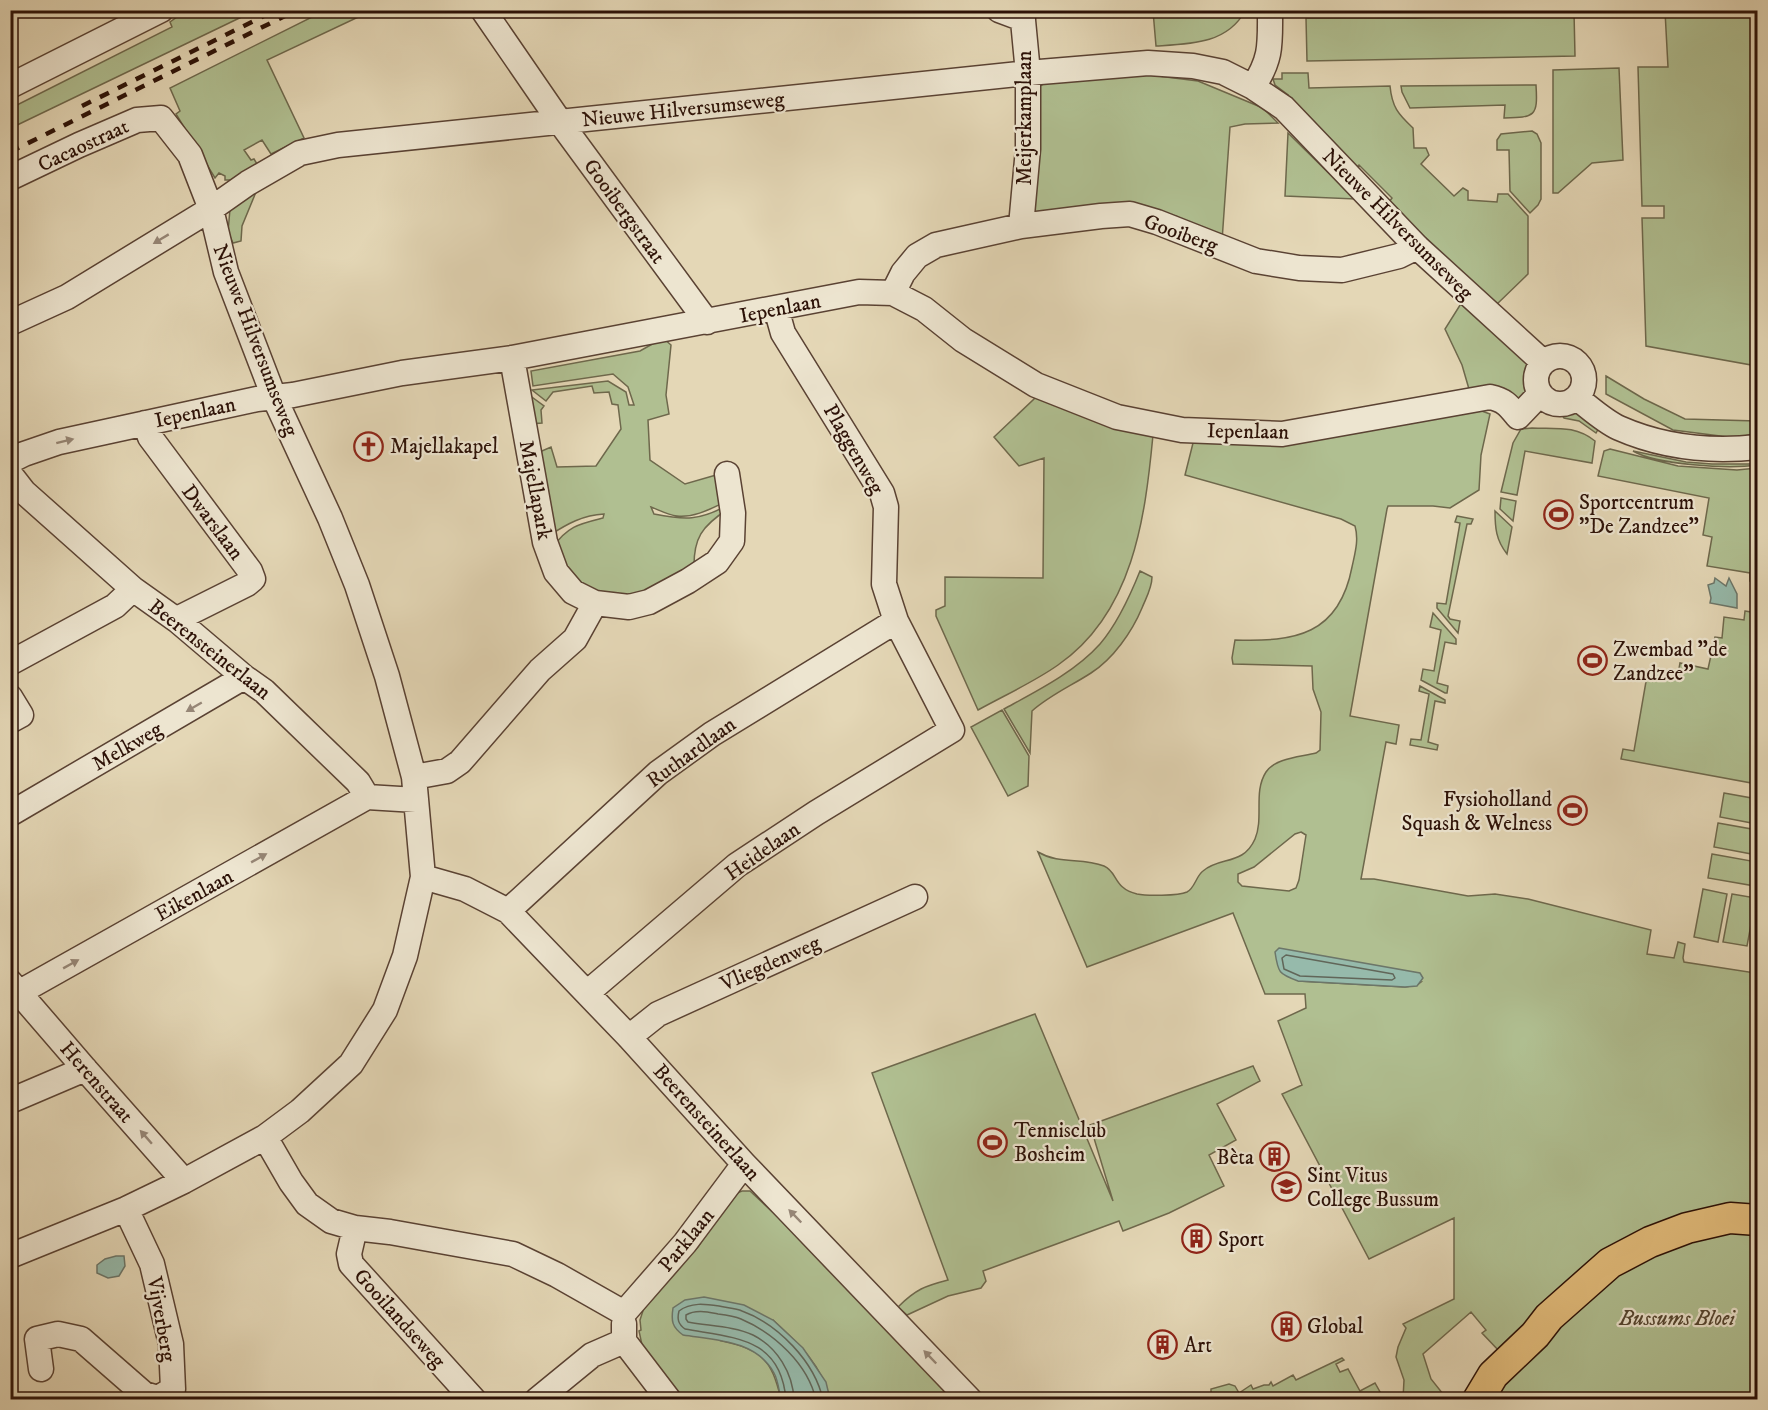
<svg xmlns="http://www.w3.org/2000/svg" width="1768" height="1410" viewBox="0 0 1768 1410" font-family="'IM FELL DW Pica',serif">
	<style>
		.green { fill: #b0bf91; stroke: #6e684c; stroke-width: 1.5; fill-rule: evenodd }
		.water { fill: #96baab; stroke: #6c7669; stroke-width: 1.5 }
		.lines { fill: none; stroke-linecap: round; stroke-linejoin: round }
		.shore { stroke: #616659; stroke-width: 1.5 }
		.minor-casing { stroke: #5a4233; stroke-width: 27 }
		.major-casing { stroke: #2c1107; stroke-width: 33 }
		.minor { stroke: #ede5d0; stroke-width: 24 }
		.major { stroke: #e2bc7b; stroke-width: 30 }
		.rail { stroke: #2c1107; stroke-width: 4.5; stroke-dasharray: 10 10; stroke-linecap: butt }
		.oneway { fill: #968676 }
		.labels { text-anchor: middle; stroke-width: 4.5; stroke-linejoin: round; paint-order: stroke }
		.street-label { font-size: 21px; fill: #2c1107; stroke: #ede5d0 }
		.poi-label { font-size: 21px; fill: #2c1107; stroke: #ede5d0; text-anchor: start }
		.park-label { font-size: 21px; font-style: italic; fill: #544530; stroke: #ede5d0 }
	</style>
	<rect width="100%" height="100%" fill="#e4d7b6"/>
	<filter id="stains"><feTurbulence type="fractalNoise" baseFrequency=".00333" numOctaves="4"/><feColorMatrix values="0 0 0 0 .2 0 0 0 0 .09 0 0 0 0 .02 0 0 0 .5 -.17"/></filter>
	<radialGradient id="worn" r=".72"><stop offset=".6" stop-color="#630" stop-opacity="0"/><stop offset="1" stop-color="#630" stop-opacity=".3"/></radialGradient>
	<!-- green -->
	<path class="green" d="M187 10 254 11 11 128V108L172 27 170 22Z
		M324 11H371L267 60 304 138 271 154 262 140 244 150 251 160 254 159 257 164 231 180H225V176L219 173 215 178 176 114 180 111 170 88Z
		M1153 11V10L1245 11C1227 44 1190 44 1156 46Z
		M1665 11H1757V366L1646 346 1642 218H1664V206H1642L1638 67H1668Z
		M1574 12 1575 56 1307 61 1306 18H1415Z
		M1619 68 1623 160 1592 163 1558 193H1553V70Z
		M1282 73H1308L1309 88 1390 86C1392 107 1398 114 1413 128L1414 148H1426L1429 155 1421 164 1454 196 1463 188 1468 191V200L1497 202 1498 194H1508L1528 216V274L1495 306 1389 202 1392 198 1359 165 1355 169 1284 100 1288 95 1275 85 1273 79H1282Z
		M1150 75 1198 81 1263 108 1278 123 1245 124 1230 127 1222 241 1176 216H1033L1039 87 1045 83Z
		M1536 85C1538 117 1535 117 1504 118L1505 105 1410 108 1402 92 1401 86Z
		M1532 131 1537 134 1541 143V199L1538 205 1530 213 1510 191 1509 150H1497V140L1501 134Z
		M1288 133 1355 199 1285 196Z
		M256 192 242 226 241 241 233 243 228 232 230 209Z
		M1462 302 1530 364C1533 379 1529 390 1519 401L1469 389 1462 365 1445 329Z
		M663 338 671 345 666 395 669 414 648 420 650 460 685 484 723 473 727 501C712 508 695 518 677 516 668 515 659 510 651 507L654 514C685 520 699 521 728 505V509C702 526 693 538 694 570L635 599 580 587 553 547C568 526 579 524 603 518L604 514C583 515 567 524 550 535L535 454 551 447 557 467 596 466 621 429 618 405 612 404 609 392 594 393 592 386 553 392 546 401 532 390 608 381 626 392 629 405H634L628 387 613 374 533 386 531 371 640 351Z
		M1606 376 1644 399 1685 419 1757 421V433L1736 438 1673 430 1606 394Z
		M1040 389 1153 435C1145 519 1133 613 1058 665 1034 682 1005 695 978 710L936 616V610L945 606V577L1043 578 1044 458 1019 466 994 437 1034 399Z
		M525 392 544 406 541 410 542 423 529 424Z
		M1479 410 1490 414 1481 455 1479 490 1450 508 1433 506H1388L1387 509 1350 716 1399 725 1396 744 1386 742 1361 879H1374L1468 896 1495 894 1528 899 1651 930 1647 954 1674 958 1678 942 1685 944 1683 958 1684 962 1755 973 1757 971V1399H1494L1500 1352 1482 1333 1486 1330 1471 1312 1423 1354 1431 1379 1447 1399H1403L1404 1380 1396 1357 1398 1347 1406 1328 1403 1324 1454 1299V1218L1369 1259 1282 1094 1302 1085 1278 1021 1306 1008 1305 994H1265L1233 913 1087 967 1038 852C1060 865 1081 857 1104 866 1118 872 1113 888 1137 894 1146 896 1178 896 1187 892 1195 888 1196 876 1203 871 1220 856 1243 866 1255 839 1264 818 1253 792 1266 772 1275 758 1301 757 1316 753L1320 750 1321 712 1313 689 1312 666 1233 664 1232 658 1235 640C1295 642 1339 635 1352 567 1355 553 1359 540 1355 526L1341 519 1185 475 1193 443H1233ZM1301 832 1306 835 1299 880 1296 888 1289 891 1242 886 1238 882V874L1254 867 1295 834ZM1298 981 1421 982 1417 985 1405 987Z
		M1572 411 1578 412 1600 426 1596 433 1579 421 1564 418 1562 415 1564 412Z
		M1532 428C1556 429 1575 425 1595 441L1592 463 1525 451 1517 495 1501 492 1513 443 1521 429Z
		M1610 449 1678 466 1737 470 1757 468V582L1750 581V573L1707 566 1712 537 1703 535 1709 498 1598 476 1604 451Z
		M1633 451 1686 462 1712 464H1757V465C1728 469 1657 465 1633 451Z
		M1501 498 1516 501 1513 521 1500 509Z
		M1495 511 1512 527 1507 554C1496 540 1495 528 1495 511Z
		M1457 516 1473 519 1471 524H1467L1448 616 1450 619 1460 621 1458 633 1437 608V603L1446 604 1460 523 1455 522Z
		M1140 571 1152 577C1152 588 1146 598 1142 608 1132 632 1113 659 1091 673 1071 686 1050 695 1032 711L1030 753 1004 709C1037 691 1075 672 1100 644 1118 623 1130 596 1140 571Z
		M1745 611 1757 613V784L1621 759 1623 749 1634 751 1648 670 1662 673 1661 677 1677 680 1680 663 1708 669 1715 637 1722 638 1724 617 1744 620Z
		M1433 613 1456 639V644L1445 642 1437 683 1448 686 1447 693H1445L1421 680 1423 669 1434 671 1441 630 1430 627Z
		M1420 686 1445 700V703L1435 701 1428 742 1438 745 1437 750 1410 745 1411 739 1421 740 1429 694 1419 691Z
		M1002 710 1029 756 1028 786 1008 796 971 727Z
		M1724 793 1757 799V824L1720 817Z
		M1718 823 1757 830V855L1714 847Z
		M1712 854 1757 862 1755 886 1708 878Z
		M1703 889 1727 894 1718 942 1694 937Z
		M1732 894 1756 898 1747 946 1723 942Z
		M1035 1014 1113 1201 1090 1125 1253 1066 1260 1081 1217 1104 1236 1140 1209 1155 1224 1186 1169 1213 1123 1231 1119 1221 983 1271 986 1281 981 1288 948 1296 907 1315 898 1307C916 1289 925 1286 948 1280L872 1073Z
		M742 1191H750L796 1234 953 1399H830C821 1364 799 1344 773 1320L722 1341C763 1350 771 1359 781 1399H682L659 1375 642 1345 639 1331 641 1330 640 1320 647 1298 698 1247 732 1195Z
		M1342 1358 1344 1360 1336 1364 1340 1372 1348 1369 1360 1391 1375 1383 1384 1399H1211V1389L1229 1384 1235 1386 1239 1393 1251 1385 1253 1389 1264 1385H1269L1271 1382 1273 1386 1293 1375 1296 1380Z"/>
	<!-- water -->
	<path class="water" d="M1715 578 1726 586 1729 578 1737 594V608L1710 603 1711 598 1708 585 1714 583Z
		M1279 948 1420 973 1423 978 1417 986 1405 987 1298 981C1279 974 1278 973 1275 952Z
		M116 1256H124L125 1266 119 1276 108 1278 97 1273V1265L105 1259Z
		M704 1297 744 1305 773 1320 803 1348 826 1382 830 1399H781C779 1391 778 1380 774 1373 756 1340 715 1340 683 1335 672 1327 671 1321 673 1308L685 1300Z"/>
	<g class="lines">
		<!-- shore -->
		<path class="shore" d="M1286 955 1393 974 1395 978 1392 980 1300 976 1284 969 1282 958Z
			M786 1400C781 1337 734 1338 685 1329 678 1324 677 1319 679 1311 691 1302 705 1304 719 1306 726 1308 735 1308 742 1311 778 1324 815 1362 823 1400
			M794 1400C793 1373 777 1347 753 1335 734 1326 709 1326 688 1322L686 1319V1315C696 1309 708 1312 718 1314 726 1315 734 1316 741 1319 774 1333 808 1364 816 1400"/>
		<defs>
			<path id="minor" d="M483 10 560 122 707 322
				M999 10 1023 19
				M10 86 161 10
				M1253 87C1272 58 1270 44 1270 10
				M10 178 79 145 137 120 161 118 190 155 211 209 67 297 10 323
				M1021 226 1028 149V73L1022 10
				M893 293 903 273 917 256 936 245 1021 226 1101 216 1130 214 1157 222 1256 261 1299 268 1342 270 1399 256 1417 247
				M1536 380a24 24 0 1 1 48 0a24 24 0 1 1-48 0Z
				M512 358 545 542 556 572 573 592 595 603 629 607 649 602 688 581 717 562 732 541 733 513 727 474
				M1577 398C1590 408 1604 421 1619 428 1662 447 1711 452 1758 447
				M145 423 150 437 250 571 253 579 247 584 183 616 178 621
				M10 461 24 454 59 442 257 399 293 395 402 373 512 358 859 292 893 293 924 309 963 340 1036 385 1117 417 1182 430 1282 434 1490 397C1505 400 1509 406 1518 417L1540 394
				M10 474 24 492 133 589 178 621 244 677 264 691 358 782 367 797
				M10 663 115 606 133 589
				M10 697 21 715 10 721
				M414 777 447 771 460 762 540 670 575 639 595 603
				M367 797 416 800
				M10 814 244 677
				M423 877 465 889 508 911 629 1037 744 1164 970 1400
				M508 911 658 773 712 734 896 621
				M10 982 85 1069 184 1181
				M20 992 367 797
				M587 993 737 865 816 813 952 730 896 621 884 584 886 507 882 493 783 333 776 308
				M629 1037 658 1014 915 897
				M10 1101 85 1069
				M265 1137 291 1182 307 1204 331 1221 355 1228 390 1232 513 1254 557 1275 624 1313
				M355 1228 349 1254 351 1264 474 1400
				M10 1256 126 1209 184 1181 265 1137 300 1111 351 1064 385 1010 405 956 423 877 414 777 387 676 357 585 330 518 274 397 226 272 211 209 248 183 300 153 338 145 1028 73 1148 63 1193 66 1223 72 1253 87 1284 108 1417 247 1543 362
				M624 1313 685 1243 744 1164
				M624 1324V1341L669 1400
				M41 1369 37 1339 58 1334 81 1339 144 1394 158 1398 173 1389 171 1344 152 1264 126 1209
				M537 1400 592 1355 624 1341"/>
			<path id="major" d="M1478 1400 1493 1375 1535 1335 1549 1317 1610 1263 1650 1242 1687 1228 1730 1218 1758 1220"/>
		</defs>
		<!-- minor casing -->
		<use href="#minor" class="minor-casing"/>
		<!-- major casing -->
		<use href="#major" class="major-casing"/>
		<!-- minor -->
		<use href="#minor" class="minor"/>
		<!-- major -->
		<use href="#major" class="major"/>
		<!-- rail -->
		<path class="rail" d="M82 106 276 10
			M10 152 297 10"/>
	</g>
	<!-- one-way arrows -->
	<defs><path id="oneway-solid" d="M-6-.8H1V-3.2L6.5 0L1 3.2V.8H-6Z" transform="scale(1.5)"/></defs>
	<g class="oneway">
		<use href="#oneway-solid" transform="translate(161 239) rotate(149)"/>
		<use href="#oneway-solid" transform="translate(65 441) rotate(-14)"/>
		<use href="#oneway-solid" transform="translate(194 707) rotate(150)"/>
		<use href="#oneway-solid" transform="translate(259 858) rotate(-29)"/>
		<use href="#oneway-solid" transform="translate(71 964) rotate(-29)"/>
		<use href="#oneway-solid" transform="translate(146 1137) rotate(-131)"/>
		<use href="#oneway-solid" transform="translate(795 1216) rotate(-134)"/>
		<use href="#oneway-solid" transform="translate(930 1357) rotate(-134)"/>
	</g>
	<!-- icons -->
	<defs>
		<symbol id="church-ring" viewBox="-11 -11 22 22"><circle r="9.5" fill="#ede5d0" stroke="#8f2418" stroke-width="1.5"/><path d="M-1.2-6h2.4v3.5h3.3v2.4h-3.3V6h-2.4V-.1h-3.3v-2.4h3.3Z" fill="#8f2418"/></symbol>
		<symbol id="stadium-ring" viewBox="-11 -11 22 22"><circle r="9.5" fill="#ede5d0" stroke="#8f2418" stroke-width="1.5"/><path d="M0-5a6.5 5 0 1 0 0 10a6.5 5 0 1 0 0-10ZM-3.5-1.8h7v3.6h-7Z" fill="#8f2418"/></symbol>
		<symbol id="building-ring" viewBox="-11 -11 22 22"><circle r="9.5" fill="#ede5d0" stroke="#8f2418" stroke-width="1.5"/><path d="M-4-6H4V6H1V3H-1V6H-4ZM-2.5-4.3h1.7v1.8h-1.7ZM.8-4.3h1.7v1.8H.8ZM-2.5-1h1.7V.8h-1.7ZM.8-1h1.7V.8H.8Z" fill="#8f2418"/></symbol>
		<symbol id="school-ring" viewBox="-11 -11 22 22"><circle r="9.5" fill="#ede5d0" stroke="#8f2418" stroke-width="1.5"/><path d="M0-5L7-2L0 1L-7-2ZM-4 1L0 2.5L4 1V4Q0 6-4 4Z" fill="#8f2418"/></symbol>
	</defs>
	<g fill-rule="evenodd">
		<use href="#church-ring" x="352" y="430" width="33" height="33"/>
		<use href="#stadium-ring" x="1542" y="498" width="33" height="33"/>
		<use href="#stadium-ring" x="1576" y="644" width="33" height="33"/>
		<use href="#stadium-ring" x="1556" y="794" width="33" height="33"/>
		<use href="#stadium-ring" x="976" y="1126" width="33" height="33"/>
		<use href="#building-ring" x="1258" y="1140" width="33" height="33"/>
		<use href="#school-ring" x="1270" y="1170" width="33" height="33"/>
		<use href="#building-ring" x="1180" y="1222" width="33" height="33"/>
		<use href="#building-ring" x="1270" y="1310" width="33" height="33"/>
		<use href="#building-ring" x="1146" y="1328" width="33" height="33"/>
	</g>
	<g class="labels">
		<!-- street labels -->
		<g class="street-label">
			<text transform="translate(683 109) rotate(-6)" y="7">Nieuwe Hilversumseweg</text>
			<text transform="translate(1024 118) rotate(-90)" y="7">Meijerkamplaan</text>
			<text transform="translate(83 145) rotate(-25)" y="7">Cacaostraat</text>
			<text transform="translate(625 211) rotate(54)" y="7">Gooibergstraat</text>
			<text transform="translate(1398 224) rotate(45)" y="7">Nieuwe Hilversumseweg</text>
			<text transform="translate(1181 233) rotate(20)" y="7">Gooiberg</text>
			<text transform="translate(780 308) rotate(-11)" y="7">Iepenlaan</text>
			<text transform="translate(256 340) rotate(69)" y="7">Nieuwe Hilversumseweg</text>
			<text transform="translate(195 412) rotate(-12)" y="7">Iepenlaan</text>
			<text transform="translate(1248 431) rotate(1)" y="7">Iepenlaan</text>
			<text transform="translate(854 449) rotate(60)" y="7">Plaggenweg</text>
			<text transform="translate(536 490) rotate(79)" y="7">Majellapark</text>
			<text transform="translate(213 522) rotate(53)" y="7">Dwarslaan</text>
			<text transform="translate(210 649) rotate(38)" y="7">Beerensteinerlaan</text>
			<text transform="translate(127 746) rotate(-30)" y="7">Melkweg</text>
			<text transform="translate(691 752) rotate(-36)" y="7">Ruthardlaan</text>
			<text transform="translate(762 851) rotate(-35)" y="7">Heidelaan</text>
			<text transform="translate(194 895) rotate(-29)" y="7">Eikenlaan</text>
			<text transform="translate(770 963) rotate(-24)" y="7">Vliegdenweg</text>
			<text transform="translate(97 1082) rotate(49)" y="7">Herenstraat</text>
			<text transform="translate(707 1122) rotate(48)" y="7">Beerensteinerlaan</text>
			<text transform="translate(686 1240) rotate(-51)" y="7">Parklaan</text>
			<text transform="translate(400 1318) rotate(48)" y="7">Gooilandseweg</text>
			<text transform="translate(162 1319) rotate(80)" y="7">Vijverberg</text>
		</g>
		<!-- poi labels -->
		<g class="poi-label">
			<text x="390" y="453">Majellakapel</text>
			<text x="1579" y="509">Sportcentrum<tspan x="1579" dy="24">"De Zandzee"</tspan></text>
			<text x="1613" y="656">Zwembad "de<tspan x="1613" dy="24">Zandzee"</tspan></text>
			<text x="1552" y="806" text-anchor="end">Fysioholland<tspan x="1552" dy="24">Squash &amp; Welness</tspan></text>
			<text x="1014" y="1137">Tennisclub<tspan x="1014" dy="24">Bosheim</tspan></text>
			<text x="1254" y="1164" text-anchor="end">Bèta</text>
			<text x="1307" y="1182">Sint Vitus<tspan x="1307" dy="24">College Bussum</tspan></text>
			<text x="1218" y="1246">Sport</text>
			<text x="1307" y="1333">Global</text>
			<text x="1184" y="1352">Art</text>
		</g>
		<!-- park labels -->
		<g class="park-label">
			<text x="1677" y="1325">Bussums Bloei</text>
		</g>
	</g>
	<!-- margin -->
	<rect width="1768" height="1410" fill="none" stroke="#e4d7b6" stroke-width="36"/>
	<rect x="12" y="12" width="1744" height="1386" fill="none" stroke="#2c1107" stroke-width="3"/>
	<rect x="18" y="18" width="1732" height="1374" fill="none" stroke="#2c1107" stroke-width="1.5"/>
	<rect width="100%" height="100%" filter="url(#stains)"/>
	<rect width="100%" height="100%" fill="url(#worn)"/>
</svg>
